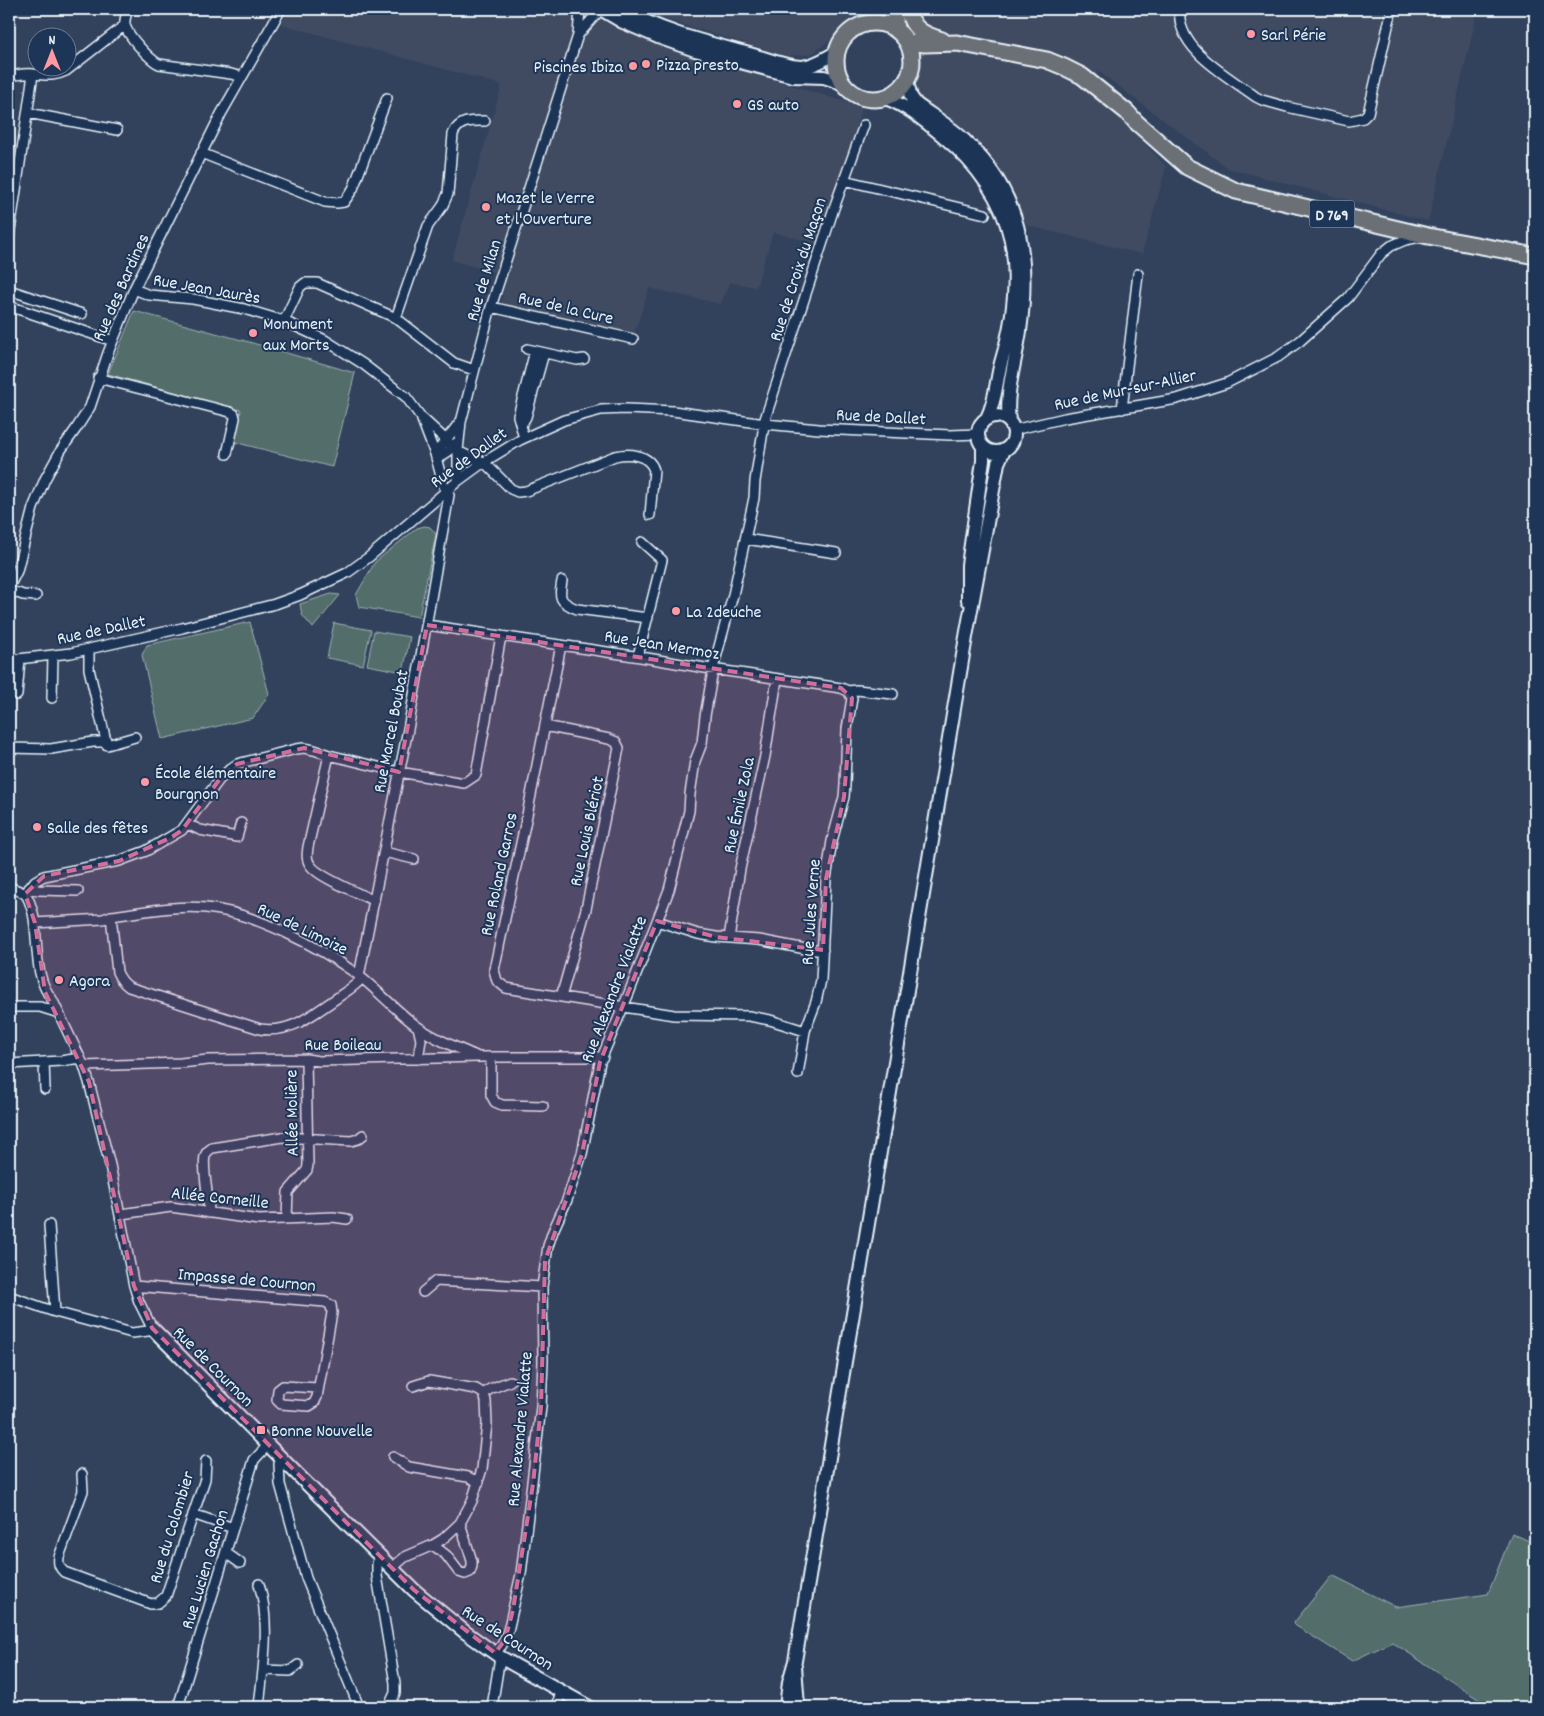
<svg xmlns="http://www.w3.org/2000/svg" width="1544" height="1716" viewBox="0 0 1544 1716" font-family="Dekko,sans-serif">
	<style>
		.built { fill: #414c62 }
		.green { fill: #536e6b; stroke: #9eb0b2 }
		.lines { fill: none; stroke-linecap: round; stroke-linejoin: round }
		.street-casing { stroke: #e8f1f8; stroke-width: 12 }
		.secondary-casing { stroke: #e8f1f8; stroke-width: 16 }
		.primary-casing { stroke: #e8f1f8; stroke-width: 19 }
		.street { stroke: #1d3557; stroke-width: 9 }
		.secondary { stroke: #1d3557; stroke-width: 12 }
		.primary { stroke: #6b6f75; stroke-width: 15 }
		.marked { fill: #d16f9a; fill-opacity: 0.2; stroke: #d16f9a; stroke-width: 4; stroke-dasharray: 10 6; stroke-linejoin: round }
		.poi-dot { fill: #ff9aa2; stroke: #1d3557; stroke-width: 2 }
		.labels { text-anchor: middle; stroke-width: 4; stroke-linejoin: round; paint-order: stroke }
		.shield { fill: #1d3557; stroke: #abb9c8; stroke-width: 1 }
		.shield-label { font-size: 16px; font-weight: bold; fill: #e8f1f8 }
		.poi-label { font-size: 18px; fill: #e8f1f8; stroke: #1d3557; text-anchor: start }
		.street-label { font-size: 18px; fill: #e8f1f8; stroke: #1d3557 }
	</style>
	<rect width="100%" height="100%" fill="#32425d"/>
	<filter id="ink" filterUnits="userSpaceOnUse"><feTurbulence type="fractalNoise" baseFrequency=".02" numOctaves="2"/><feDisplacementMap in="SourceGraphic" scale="10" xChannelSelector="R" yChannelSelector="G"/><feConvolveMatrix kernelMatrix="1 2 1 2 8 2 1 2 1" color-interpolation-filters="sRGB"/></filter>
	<g filter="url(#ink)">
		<!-- built -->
		<path class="built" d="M289 9H587L612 24 669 48 862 107 818 244 773 232 756 287 729 282 721 304 649 288 633 336 508 308 502 302 505 281 495 273 452 260 502 85 281 24Z
			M645 9H1478L1428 221 1228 168 1098 71 1093 93 1112 108 1166 167 1142 254 1026 225 999 170 956 127 919 98 909 29 855 12 830 40 811 54 787 56 655 16Z"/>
		<!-- green -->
		<path class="green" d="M134 311 249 342 355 373 332 467 234 442 241 410 108 374Z
			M425 526 430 527 436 534 419 617 359 607 356 595 375 562 417 528Z
			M331 594 340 595 313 628 302 615 300 604Z
			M250 622 269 694 253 718 162 739 142 655 147 645Z
			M334 623 371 630 363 665 327 658Z
			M374 631 410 637 403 672 367 665Z
			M1512 1533 1535 1544V1707H1490L1392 1642 1352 1661 1293 1624 1332 1575 1396 1607 1488 1594Z"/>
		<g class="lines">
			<defs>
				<path id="street" d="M127 9C127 13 124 20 125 25 127 35 150 60 159 64L231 74 242 77
					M1180 9C1175 49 1228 76 1256 97L1262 100 1287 107 1349 121 1363 118 1368 113 1392 9
					M578 35 601 9
					M9 76C17 75 25 73 34 74 46 75 54 77 66 71L125 25
					M28 113 117 130
					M201 153 325 202 337 203 344 202 353 189 387 98
					M844 180 985 214
					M9 238 33 74
					M134 289 149 295 193 299 244 309 284 321 325 340 363 364 406 397 421 417 458 451 472 458 484 462 511 489 518 492 526 491 615 456C629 453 649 454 654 470L650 515
					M9 290 82 314
					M9 306 113 341
					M491 307 633 339
					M396 318 428 226 442 207 448 194 453 134C459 120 471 121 485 121
					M284 321 300 287 305 283H317L396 318 454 363 474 370
					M527 349 577 360 584 359
					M98 378 230 412 234 414 235 418 227 454
					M1122 409 1138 274
					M521 425 526 417 544 353
					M1013 430 1065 418 1177 399 1227 383 1278 357 1300 341 1348 298 1381 254 1391 246 1405 240 1420 237
					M524 438 518 416 535 351
					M435 454 460 422
					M437 459 449 451 456 443
					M458 481V451L461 422 491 307 578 35 580 9
					M746 539 836 553
					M562 581C559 598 559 602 577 609L648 618
					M9 587 17 571 33 508 45 479 61 450 76 429 90 407 108 353 134 289 221 114 281 9
					M9 590 23 595 36 596
					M427 625 647 658 705 668 841 688 848 691 857 690 893 694
					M561 645 527 815 494 970 497 981 506 988 674 1015 749 1016 770 1020 805 1031
					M89 649V669L107 745 135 737
					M638 656 662 560 642 542
					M9 660 71 653 182 628 275 604 300 595 347 573 369 557 458 481 484 462 520 440 564 420 601 410 626 409 673 411 765 424 819 429 950 435 978 434
					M17 695 20 659
					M52 698 53 656
					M545 726 609 739 616 742 619 748 586 909 561 997
					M9 748 51 749 93 742H107
					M329 755 308 847C307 854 306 860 311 866 319 877 356 892 370 899L374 900
					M187 824 200 830 237 837 241 823
					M384 852 414 859
					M9 887C14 889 22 891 26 895 30 900 31 907 33 913 39 941 33 977 52 999L84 1066 89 1082 110 1165 134 1286 139 1302 152 1328 148 1331 132 1333 55 1312 9 1296
					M29 888 38 890 78 891
					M25 894 35 881 44 876 119 861 146 851 182 830 219 780 229 770 237 764 296 749 304 748 314 750 329 755 399 772 464 783 476 775 501 636
					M111 916 117 972C120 979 123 983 129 987L260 1029C291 1034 313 1014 337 998 345 992 356 986 362 978
					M657 921 698 934 716 937 759 940 811 950H823
					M35 923 103 919 111 916C142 912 175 905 206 908 253 912 320 947 358 975 379 991 397 1012 418 1027 436 1040 456 1047 476 1056
					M729 938 740 869 765 756 777 679
					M359 976 409 724 449 495 444 487 435 454 422 420
					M9 1007H40L59 1013
					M418 1027 421 1040 418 1059
					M491 1058V1095L495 1102 502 1105 543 1106
					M44 1062 45 1089
					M9 1064 61 1061 80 1058
					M84 1066 181 1063 208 1060 306 1059 319 1061 478 1057H603
					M798 1074 805 1031 816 1002 821 980 826 879 832 841 844 797 845 785 847 729 852 698 848 691
					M209 1213C209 1198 202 1168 205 1156 206 1152 209 1150 212 1148L282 1137 351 1141 358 1139 363 1135
					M121 1214 171 1207 259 1220 333 1217 347 1219
					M287 1218 288 1192 307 1170 308 1165 306 1059
					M49 1225 55 1312
					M134 1286 325 1302 331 1305 332 1313 317 1397 314 1403 309 1406 281 1404 277 1400 278 1390 283 1386 318 1388
					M423 1292 436 1281 542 1287
					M484 1394 490 1389 510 1381
					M393 1457 409 1467 468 1477 479 1482
					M281 1459 279 1464 280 1484 306 1578 359 1707
					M82 1474 83 1491 59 1557C58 1564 59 1567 64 1572L151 1604 158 1603 166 1596 205 1479 206 1461
					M193 1514 233 1528
					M433 1545 446 1555 459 1572 465 1574 470 1572 472 1566V1561L460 1523
					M226 1553 240 1563
					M381 1558 377 1563V1576L395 1683V1693L389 1706
					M392 1568 405 1557 433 1545 443 1539 460 1523 472 1501 482 1469 487 1424 486 1401 484 1394 476 1389 429 1381 413 1386
					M259 1584C271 1623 263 1667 259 1707
					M495 1653 502 1645 508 1631 521 1574 541 1407 543 1362 542 1287 548 1246 553 1231 567 1200 582 1154 600 1062 629 993 669 890 689 811 690 794 695 761 702 743 705 716 714 665 733 595 754 498 755 481 765 419 834 208 864 125
					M263 1670 290 1671 298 1665
					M178 1707 254 1460 268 1445
					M492 1707 500 1657
					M555 1707 562 1692"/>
				<path id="secondary" d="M601 9 623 22 658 37 695 50 793 76 824 77 842 83
					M623 9C662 33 709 43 753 55 768 59 786 67 802 67 815 66 826 58 837 52
					M907 82 911 97 916 104C932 116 950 126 964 140 1022 193 1030 257 1020 331 1016 360 1005 392 1009 421
					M886 98C908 107 924 120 943 136 1019 199 1028 271 1001 363 996 381 996 401 987 418
					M978 434a18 18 0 1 1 36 0a18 18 0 1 1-36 0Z
					M968 600V565L983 461V447
					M152 1328 298 1475 414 1590 465 1632 500 1657 589 1707
					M795 1666 798 1707
					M786 1707 789 1682 795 1661 966 637 998 463 1004 450"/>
				<path id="primary" d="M894 9 896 30
					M908 9C912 30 923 34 942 40
					M836 61a38 38 0 1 1 76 0a38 38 0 1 1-76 0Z
					M907 42 925 44 957 43 1047 60 1064 67 1082 76 1127 112 1136 122 1187 167 1236 191 1428 236 1535 256"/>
			</defs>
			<!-- street casing -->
			<use href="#street" class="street-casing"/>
			<!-- secondary casing -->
			<use href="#secondary" class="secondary-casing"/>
			<!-- primary casing -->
			<use href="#primary" class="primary-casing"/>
			<!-- street -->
			<use href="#street" class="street"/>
			<!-- secondary -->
			<use href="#secondary" class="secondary"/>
			<!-- primary -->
			<use href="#primary" class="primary"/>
		</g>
	</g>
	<!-- marked area -->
	<path class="marked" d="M427 625 841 688 852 698 844 797 826 879 823 950 716 937 657 921 600 1062 582 1154 545 1261 541 1407 533 1484 513 1610 505 1640 495 1653 414 1590 152 1328 134 1286 89 1082 45 992 35 923 25 894 44 876 119 861 172 837 182 830 219 780 237 764 304 748 399 772Z"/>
	<!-- markers -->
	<g class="poi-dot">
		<circle cx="1251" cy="34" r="5"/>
		<circle cx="646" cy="64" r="5"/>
		<circle cx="633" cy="66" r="5"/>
		<circle cx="737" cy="104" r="5"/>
		<circle cx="486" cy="207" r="5"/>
		<circle cx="253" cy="333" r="5"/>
		<circle cx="676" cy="611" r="5"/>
		<circle cx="145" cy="782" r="5"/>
		<circle cx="37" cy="827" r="5"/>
		<circle cx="59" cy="980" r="5"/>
		<rect x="256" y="1425" width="10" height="10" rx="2.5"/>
	</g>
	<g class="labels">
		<!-- shield labels -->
		<rect class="shield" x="1309.5" y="200.5" width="45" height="27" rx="4"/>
		<g class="shield-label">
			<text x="1332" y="220">D 769</text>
		</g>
		<!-- poi labels -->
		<g class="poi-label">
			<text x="1261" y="40">Sarl Périe</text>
			<text x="656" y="70">Pizza presto</text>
			<text x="623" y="72" text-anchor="end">Piscines Ibiza</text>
			<text x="747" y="110">GS auto</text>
			<text x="496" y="203">Mazet le Verre<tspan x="496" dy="21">et l'Ouverture</tspan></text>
			<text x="263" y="329">Monument<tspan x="263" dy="21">aux Morts</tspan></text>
			<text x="686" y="617">La 2deuche</text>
			<text x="155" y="778">École élémentaire<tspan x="155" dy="21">Bourgnon</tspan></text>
			<text x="47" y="833">Salle des fêtes</text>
			<text x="69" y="986">Agora</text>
			<text x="271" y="1436">Bonne Nouvelle</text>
		</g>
		<!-- street labels -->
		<g class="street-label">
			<text transform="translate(797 269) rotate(-72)" y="6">Rue de Croix du Maçon</text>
			<text transform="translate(483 280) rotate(-73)" y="6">Rue de Milan</text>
			<text transform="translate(120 287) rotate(-66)" y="6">Rue des Bardines</text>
			<text transform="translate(207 288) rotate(10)" y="6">Rue Jean Jaurès</text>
			<text transform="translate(566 307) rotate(13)" y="6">Rue de la Cure</text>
			<text transform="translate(1125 389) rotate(-12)" y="6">Rue de Mur-sur-Allier</text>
			<text transform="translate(881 416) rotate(3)" y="6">Rue de Dallet</text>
			<text transform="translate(468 457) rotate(-36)" y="6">Rue de Dallet</text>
			<text transform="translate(101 629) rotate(-12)" y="6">Rue de Dallet</text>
			<text transform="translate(662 644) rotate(9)" y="6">Rue Jean Mermoz</text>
			<text transform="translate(390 731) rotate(-79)" y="6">Rue Marcel Boubat</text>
			<text transform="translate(738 805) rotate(-78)" y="6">Rue Émile Zola</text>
			<text transform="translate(586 831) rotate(-78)" y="6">Rue Louis Blériot</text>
			<text transform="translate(498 874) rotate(-78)" y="6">Rue Roland Garros</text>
			<text transform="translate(810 912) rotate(-86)" y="6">Rue Jules Verne</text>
			<text transform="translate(303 928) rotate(26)" y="6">Rue de Limoize</text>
			<text transform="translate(613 989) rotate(-69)" y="6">Rue Alexandre Vialatte</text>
			<text x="343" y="1050">Rue Boileau</text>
			<text transform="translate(291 1113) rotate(-91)" y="6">Allée Molière</text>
			<text transform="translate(220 1197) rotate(6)" y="6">Allée Corneille</text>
			<text transform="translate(247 1279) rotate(5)" y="6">Impasse de Cournon</text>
			<text transform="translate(214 1366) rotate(45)" y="6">Rue de Cournon</text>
			<text transform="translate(519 1429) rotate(-85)" y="6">Rue Alexandre Vialatte</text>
			<text transform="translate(171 1527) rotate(-73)" y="6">Rue du Colombier</text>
			<text transform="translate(204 1569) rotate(-73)" y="6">Rue Lucien Gachon</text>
			<text transform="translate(508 1637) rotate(33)" y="6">Rue de Cournon</text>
		</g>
	</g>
	<!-- margin -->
	<rect width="1544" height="1716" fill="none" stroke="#1d3557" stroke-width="30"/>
	<rect x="15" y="15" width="1514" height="1686" fill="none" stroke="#e8f1f8" stroke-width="2" filter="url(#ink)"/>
	<!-- north arrow -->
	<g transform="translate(52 52)"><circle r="24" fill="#1d3557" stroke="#6e8097"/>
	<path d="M0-4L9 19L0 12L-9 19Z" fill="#ff9aa2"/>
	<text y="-8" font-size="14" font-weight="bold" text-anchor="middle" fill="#e8f1f8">N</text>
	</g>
</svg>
